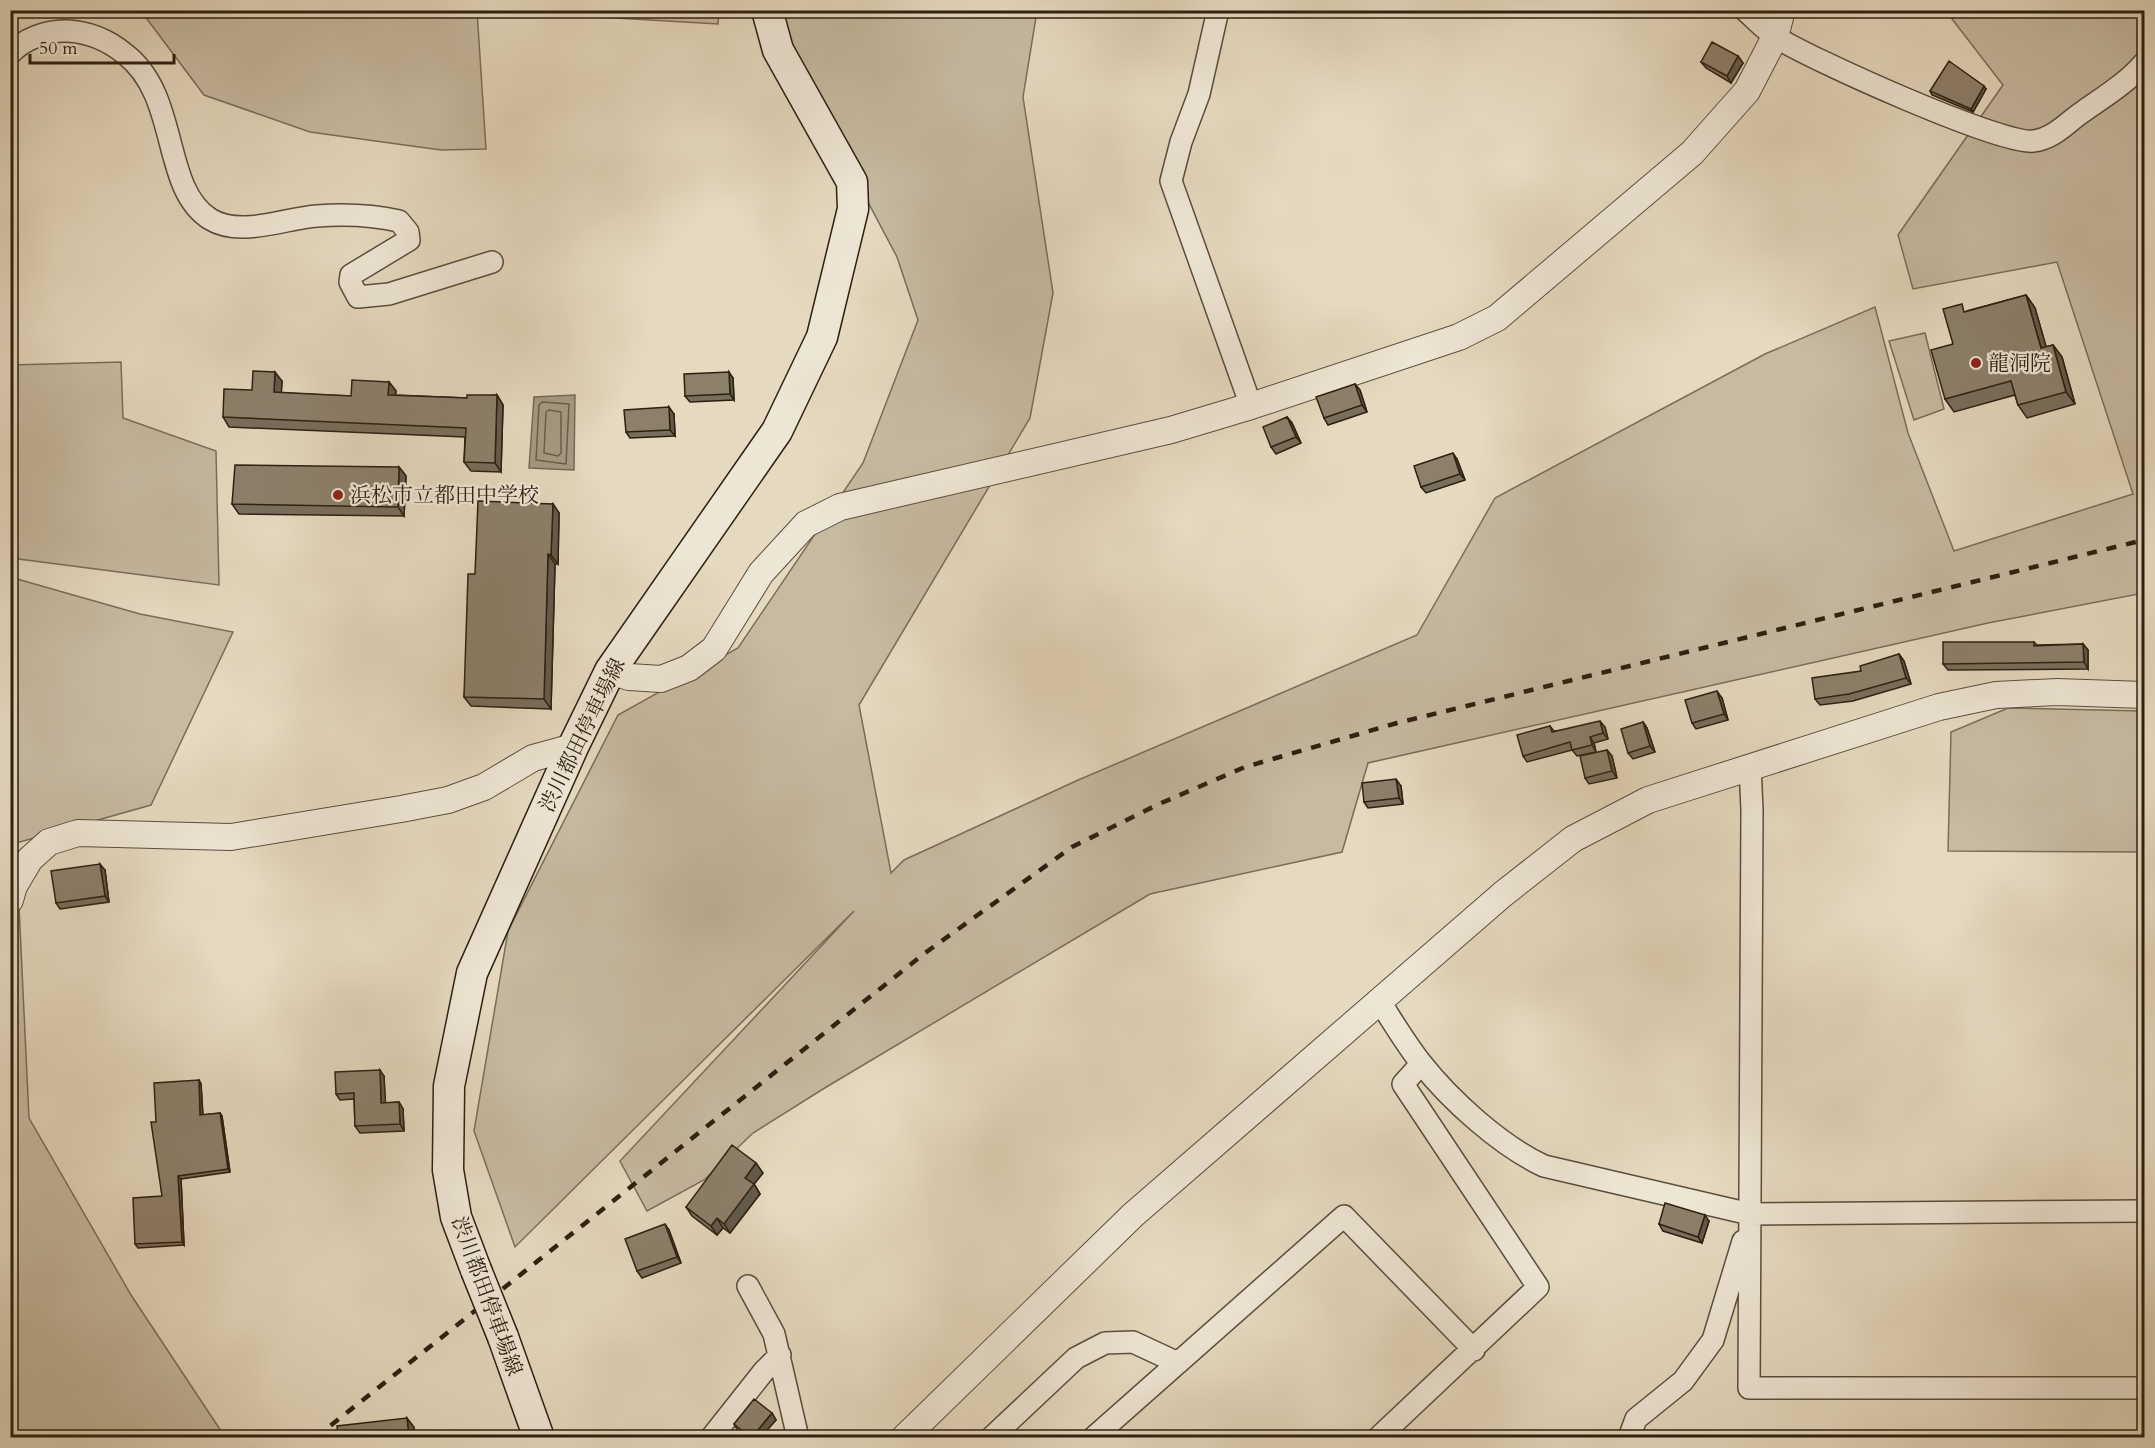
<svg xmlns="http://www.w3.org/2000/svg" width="2155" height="1448" viewBox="0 0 2155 1448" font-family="Cardo,'Noto Serif JP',serif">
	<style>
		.green { fill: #c6baa1; stroke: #796d59; stroke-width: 1.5 }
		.water { fill: #a69a84; stroke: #756956; stroke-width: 1.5 }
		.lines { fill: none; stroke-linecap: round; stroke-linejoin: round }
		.shore { stroke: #695d4a; stroke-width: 1.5 }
		.minor-casing { stroke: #5a4e3c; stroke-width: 24 }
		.tertiary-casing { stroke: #5a4e3c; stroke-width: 28 }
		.secondary-casing { stroke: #2c2011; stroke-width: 33 }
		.minor { stroke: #eee6d5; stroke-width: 21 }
		.tertiary { stroke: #eee6d5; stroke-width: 26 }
		.secondary { stroke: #eee6d5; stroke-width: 30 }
		.rail { stroke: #2c2011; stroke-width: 4.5; stroke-dasharray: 10 10; stroke-linecap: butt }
		.secondary-bridge-casing { stroke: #2c2011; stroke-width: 33; stroke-linecap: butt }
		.secondary-bridge { stroke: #eee6d5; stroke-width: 30 }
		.wall { fill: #786e5c; stroke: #2c2011; stroke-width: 1.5 }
		.shaded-wall { fill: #625a4b; stroke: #2c2011; stroke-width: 1.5 }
		.building { fill: #8c806b; stroke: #2c2011; stroke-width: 1.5 }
		.poi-dot { fill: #8f2418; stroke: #eee6d5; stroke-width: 2 }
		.labels { text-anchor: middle; stroke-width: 4.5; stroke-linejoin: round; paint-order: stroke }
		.poi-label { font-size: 21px; fill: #2c2011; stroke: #eee6d5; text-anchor: start }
		.street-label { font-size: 21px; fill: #2c2011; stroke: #eee6d5 }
	</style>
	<rect width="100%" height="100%" fill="#e5d9bf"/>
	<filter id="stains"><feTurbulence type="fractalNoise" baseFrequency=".00333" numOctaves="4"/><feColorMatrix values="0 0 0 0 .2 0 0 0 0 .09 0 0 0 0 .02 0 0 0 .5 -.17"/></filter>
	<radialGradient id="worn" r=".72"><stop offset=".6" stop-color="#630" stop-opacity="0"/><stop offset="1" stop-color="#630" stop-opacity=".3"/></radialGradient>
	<!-- green -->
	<path class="green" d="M141 11H477L486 149 441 150 310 132 204 95Z
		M496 11 719 10V11L718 24Z
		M767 11H1037L1023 97 1053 293 1030 418 859 705 891 873 904 860 1076 781 1417 635 1495 498 1765 354 1875 307 1908 433 1954 551 2133 494 2057 262 1913 289 1898 235 2003 85 1952 19 1957 11H2144V593L1988 623 1368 763 1342 852 1150 894 823 1089 753 1133 704 1180 647 1211 620 1161 854 911 515 1247 474 1131 508 931 618 715 738 648 863 463 918 320 897 257Z
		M1925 333 1944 409 1914 420 1889 341Z
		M121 362 123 418 216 451 219 585 11 558V365Z
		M10 577 140 614 233 632 151 805 16 843 29 1118 131 1295 225 1437H11Z
		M2008 708 2144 711V852L1948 851 1951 732Z"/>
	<!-- water -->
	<path class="water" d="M575 395 574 470 529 468 534 397Z"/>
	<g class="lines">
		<!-- shore -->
		<path class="shore" d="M542 402 569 404 566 464 536 460 539 405Z
			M549 410 561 412V453L558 456 544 453 546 412Z"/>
		<defs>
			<path id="minor" d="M1218 10 1199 94 1181 142 1171 181 1251 406
				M1745 10C1755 19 1765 30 1776 37 1808 58 2003 146 2034 141 2055 138 2067 122 2084 111 2105 96 2127 83 2144 63
				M10 54C23 39 48 30 67 31 89 32 108 40 125 54 180 96 161 188 210 219 241 238 285 218 317 216 345 214 372 215 399 221L408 232 409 240 351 275 350 282 358 297 389 294 492 262
				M1750 766 1752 810 1749 1388H2144
				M1380 1002C1393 1022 1406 1044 1421 1063 1451 1101 1501 1146 1544 1166L1750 1214 2144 1211
				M748 1286 774 1334 798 1438
				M711 1438 764 1371 780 1355
				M991 1438 1076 1358 1105 1343 1133 1342 1178 1363
				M1093 1438 1344 1216 1474 1350
				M1378 1438 1538 1287 1403 1084 1421 1064
				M1629 1438 1636 1419 1683 1381 1713 1340 1743 1241"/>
			<path id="tertiary" d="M610 671 629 677 661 679 689 668 714 649 761 573 806 524 840 507 1171 430 1251 406 1459 337 1497 318 1692 153 1747 91 1775 37 1782 10
				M10 900 14 886 30 859 49 842 78 833 231 837 401 809 448 800 484 787 533 758 573 747
				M904 1438 1133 1215 1503 894 1573 839 1648 800 1939 707 1996 695 2057 692 2144 695"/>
			<path id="secondary" d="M476 1270 456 1217 448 1170 449 1086 472 973 573 747 610 671 777 431 822 337 853 209 852 182 778 50 767 10
				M503 1337 539 1438"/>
		</defs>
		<!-- minor casing -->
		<use href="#minor" class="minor-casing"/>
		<!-- tertiary casing -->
		<use href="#tertiary" class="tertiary-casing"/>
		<!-- secondary casing -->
		<use href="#secondary" class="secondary-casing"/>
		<!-- minor -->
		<use href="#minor" class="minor"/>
		<!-- tertiary -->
		<use href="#tertiary" class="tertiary"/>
		<!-- secondary -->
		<use href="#secondary" class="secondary"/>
		<!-- rail -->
		<path class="rail" d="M315 1438 925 953 1072 847 1159 804 1245 767 1397 723 2144 540"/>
		<defs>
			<path id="secondary-bridge" d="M476 1270 503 1337"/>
		</defs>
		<!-- secondary-bridge casing -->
		<use href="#secondary-bridge" class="secondary-bridge-casing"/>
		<!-- secondary-bridge -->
		<use href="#secondary-bridge" class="secondary-bridge"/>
	</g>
	<!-- wall -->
	<path class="wall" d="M1738 56 1743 63 1731 83 1706 68 1701 62Z
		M1986 89 1973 112 1932 95 1930 91Z
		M2026 295 2035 308 2046 347 2053 345 2062 357 2075 404 2027 418 2018 405 2015 395 1954 412 1945 399 1953 344 1967 311Z
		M733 378 734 400 690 402 685 396Z
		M282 381 281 393 351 396 389 382 396 391 395 395 467 398 497 395 503 405 501 472 471 471 464 462 465 437 229 427 223 417 252 390Z
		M1355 384 1360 390 1367 412 1328 425 1324 418Z
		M674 414 675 436 630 438 626 432Z
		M1287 417 1292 423 1301 443 1276 454 1271 447Z
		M1457 459 1465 480 1426 493 1421 487Z
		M399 467 406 476 404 516 239 514 232 504Z
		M553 504 559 513 558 564H555L551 709 471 706 464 697 475 574Z
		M2034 642 2037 645 2083 644 2088 650V669L1948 670 1943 664Z
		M1899 654 1904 661 1911 684 1853 701 1820 705 1815 699 1861 671Z
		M1722 698 1728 720 1696 729 1692 723Z
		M1643 722 1647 728 1655 752 1633 759 1628 753Z
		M1550 726 1554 731 1605 727 1608 739 1594 743 1596 752 1577 756 1572 750 1527 762 1523 756Z
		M1607 750 1612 756 1617 778 1589 784 1585 778Z
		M1401 786 1403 804 1368 808 1364 802Z
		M105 870 109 902 60 909 56 903Z
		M384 1076 385 1103 399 1102 403 1109 404 1131 360 1133 355 1126 354 1099 340 1100 336 1094Z
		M199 1080 201 1084 203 1115 220 1113 222 1116 230 1172 181 1179 184 1245 138 1248 135 1244 162 1196 156 1122Z
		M763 1173 754 1184 760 1194 730 1233 723 1228 717 1235 692 1216 686 1207Z
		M1709 1221 1702 1243 1663 1231 1659 1224Z
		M669 1230 681 1263 642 1278 637 1271Z
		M772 1413 776 1420 761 1437H747L738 1431 734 1424Z"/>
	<!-- shaded-wall -->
	<path class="shaded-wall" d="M1738 56 1743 63 1731 83 1727 76Z
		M1984 86 1986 89 1973 112 1971 109Z
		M2026 295 2035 308 2050 360 2041 348Z
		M2053 345 2062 357 2075 404 2066 392Z
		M275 372 282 381 281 402 274 392Z
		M729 372 733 378 734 400 730 394Z
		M389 382 396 391 395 404 388 395Z
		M1355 384 1360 390 1367 412 1362 405Z
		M497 395 503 405 501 472 495 463Z
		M669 407 674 414 675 436 670 430Z
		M1287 417 1292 423 1301 443 1296 437Z
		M1453 453 1457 459 1465 480 1460 474Z
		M399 467 406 476 404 516 398 507Z
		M553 504 559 513 558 564 551 555Z
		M548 554 555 564 551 709 544 699Z
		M2083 644 2088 650V669L2084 662Z
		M1899 654 1904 661 1911 684 1906 678Z
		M1717 691 1722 698 1728 720 1724 714Z
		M1600 721 1605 727 1608 739 1603 733Z
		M1643 722 1647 728 1655 752 1650 746Z
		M1590 737 1594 743 1596 752 1592 745Z
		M1607 750 1612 756 1617 778 1612 771Z
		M1396 779 1401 786 1403 804 1399 798Z
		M100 864 105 870 109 902 105 896Z
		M380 1070 384 1076 386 1110 381 1103Z
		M199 1080 201 1084 203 1119 200 1115Z
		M399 1102 403 1109 404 1131 400 1124Z
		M220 1113 222 1116 230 1172 228 1169Z
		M756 1163 763 1173 754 1184 760 1194 730 1233 724 1224 745 1178Z
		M178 1176 181 1179 184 1245 182 1242Z
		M1705 1215 1709 1221 1702 1243 1698 1237Z
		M717 1218 723 1228 717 1235 711 1226Z
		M665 1224 669 1230 681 1263 677 1257Z
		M772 1413 776 1420 761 1437H752Z
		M407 1418 414 1427 415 1437H409Z"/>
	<!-- building -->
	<path class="building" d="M1712 42 1738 56 1727 76 1701 62Z
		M1949 61 1984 86 1971 109 1930 91Z
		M2026 295 2041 348 2053 345 2066 392 2018 405 2011 381 1945 399 1931 350 1953 344 1943 309 1962 304 1964 312Z
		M253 371 275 372 274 392 351 396 352 380 389 382 388 395 467 398V395H497L495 463 464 462 466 428 223 417 224 389 252 390Z
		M729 372 730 394 685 396 684 374Z
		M1355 384 1362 405 1324 418 1316 397Z
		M669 407 670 430 626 432 624 410Z
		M1287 417 1296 437 1271 447 1263 427Z
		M1453 453 1460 474 1421 487 1414 466Z
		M235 465 399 467 398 507 232 504Z
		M478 501 553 504 551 555 548 554 544 699 464 697 468 574H475Z
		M1943 642H2034V646L2083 644 2084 662 1943 664Z
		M1899 654 1906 678 1849 694 1815 699 1812 678 1861 671 1860 666Z
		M1717 691 1724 714 1692 723 1685 700Z
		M1600 721 1603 733 1590 737 1592 745 1572 750 1570 742 1523 756 1517 735 1550 726 1552 732Z
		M1643 722 1650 746 1628 753 1621 729Z
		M1607 750 1612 771 1585 778 1580 756Z
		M1396 779 1399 798 1364 802 1362 783Z
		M100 864 105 896 56 903 51 871Z
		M380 1070 381 1103 399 1102 400 1124 355 1126 354 1093 336 1094 335 1072Z
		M199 1080 200 1115 220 1113 228 1169 178 1176 182 1242 135 1244 133 1198 162 1196 151 1122H156L154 1083Z
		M732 1145 756 1163 745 1178 754 1184 724 1224 717 1218 711 1226 686 1207Z
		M1665 1203 1705 1215 1698 1237 1659 1224Z
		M665 1224 677 1257 637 1271 625 1239Z
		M754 1399 772 1413 752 1437H750L734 1424Z
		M407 1418 409 1437H338L337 1426Z
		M1536 1430 1544 1437H1529Z
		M839 1434 843 1437H835Z"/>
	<!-- markers -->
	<g class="poi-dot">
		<circle cx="1976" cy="363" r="6"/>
		<circle cx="338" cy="495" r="6"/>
	</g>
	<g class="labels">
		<!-- poi labels -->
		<g class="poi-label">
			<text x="1988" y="370">龍洞院</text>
			<text x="350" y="502">浜松市立都田中学校</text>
		</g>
		<!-- street labels -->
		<g class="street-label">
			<text transform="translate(582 735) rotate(-64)" y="7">渋川都田停車場線</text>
			<text transform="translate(487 1296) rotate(70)" y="7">渋川都田停車場線</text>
		</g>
	</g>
	<!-- margin -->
	<rect width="2155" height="1448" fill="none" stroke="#e5d9bf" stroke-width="36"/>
	<rect x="12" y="12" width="2131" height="1424" fill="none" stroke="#2c2011" stroke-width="3"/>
	<rect x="18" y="18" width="2119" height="1412" fill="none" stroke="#2c2011" stroke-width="1.5"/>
	<!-- scale -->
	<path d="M30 54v9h144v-9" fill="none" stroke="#2c2011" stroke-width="3"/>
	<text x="39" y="54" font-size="18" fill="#2c2011" stroke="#eee6d5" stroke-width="4.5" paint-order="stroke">50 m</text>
	<rect width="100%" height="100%" filter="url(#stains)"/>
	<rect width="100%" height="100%" fill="url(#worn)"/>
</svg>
